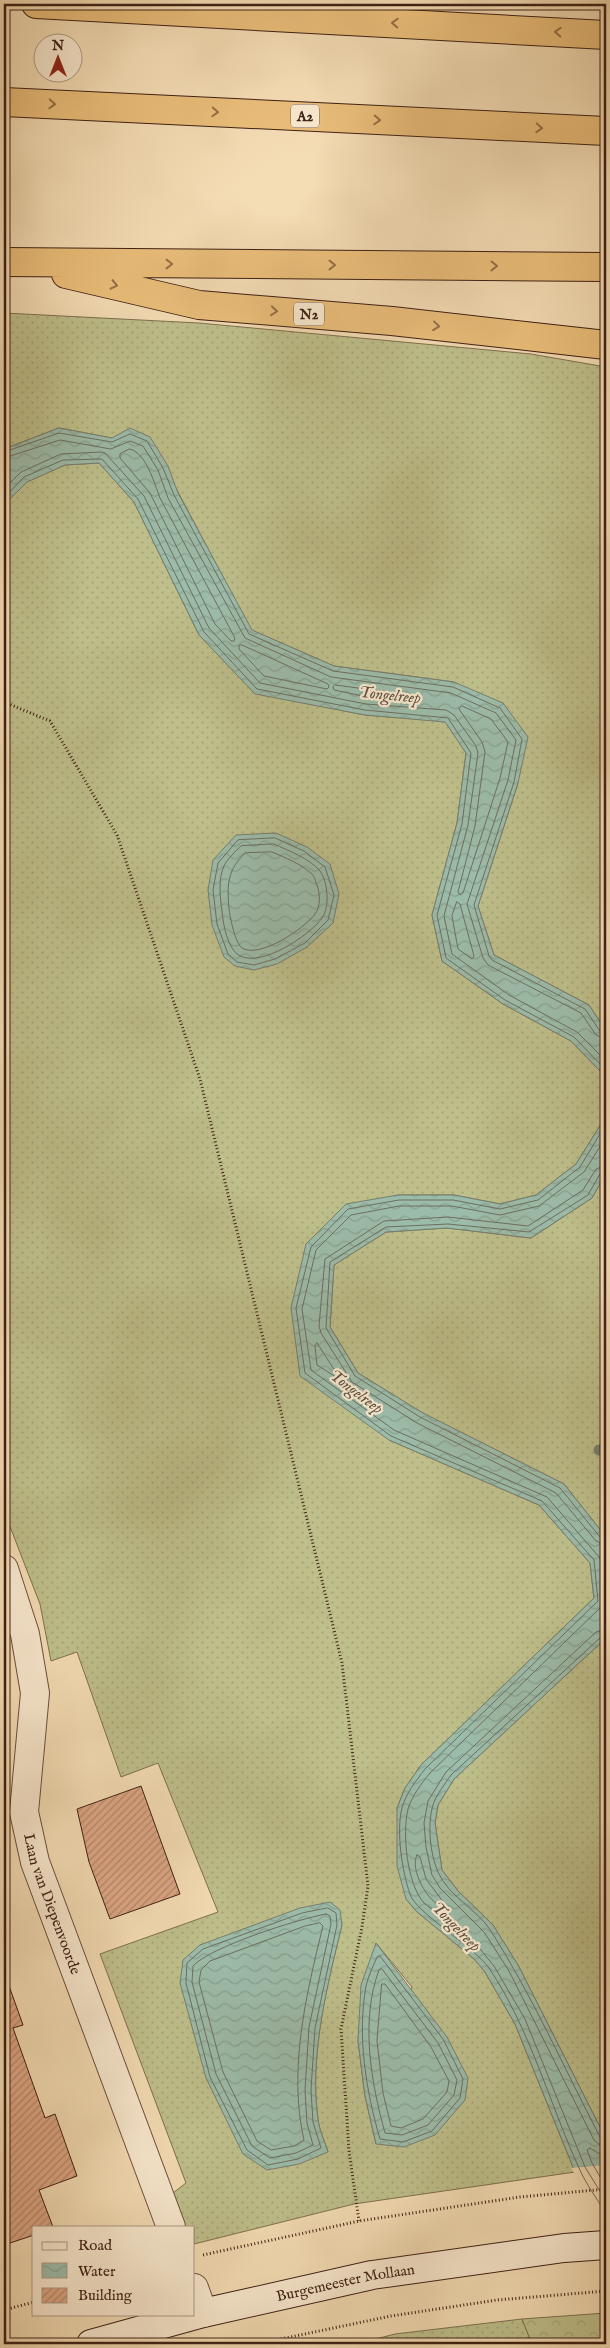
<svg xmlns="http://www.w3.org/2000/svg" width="610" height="2348" viewBox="0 0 610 2348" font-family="'IM FELL English',serif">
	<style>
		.grass { fill: url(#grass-dots); stroke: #7e7050; fill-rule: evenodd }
		.forest { fill: url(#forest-crowns); stroke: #7e7050 }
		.water { fill: url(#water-waves); stroke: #767e6f }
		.pier { fill: #f4dcb4 }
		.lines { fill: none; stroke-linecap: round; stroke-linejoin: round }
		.shore { stroke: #6d6e60; stroke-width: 1 }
		.stream { stroke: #767e6f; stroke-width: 11 }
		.building { fill: url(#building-hatch); stroke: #3e2016 }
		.street-casing { stroke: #6c4f3e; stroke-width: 30 }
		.secondary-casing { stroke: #3e2016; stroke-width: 30 }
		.highway-casing { stroke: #3e2016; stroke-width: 30 }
		.path { stroke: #3e2016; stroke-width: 3; stroke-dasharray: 1 2.5; stroke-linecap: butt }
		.street { stroke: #f8e8ce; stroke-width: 28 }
		.secondary { stroke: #f8e8ce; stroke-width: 28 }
		.highway { stroke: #eabe7a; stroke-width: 28 }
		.oneway { stroke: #946f48 }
		.labels { text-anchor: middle; stroke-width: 4.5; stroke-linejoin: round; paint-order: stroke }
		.shield { fill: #f8e8ce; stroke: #765c4d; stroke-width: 1 }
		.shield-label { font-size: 14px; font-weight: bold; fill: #3e2016 }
		.street-label { font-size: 15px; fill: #3e2016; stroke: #f8e8ce }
		.water-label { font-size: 16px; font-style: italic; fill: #5a4f42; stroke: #f8e8ce }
	</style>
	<defs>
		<pattern id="grass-dots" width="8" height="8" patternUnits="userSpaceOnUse" patternTransform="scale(1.25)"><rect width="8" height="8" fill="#bebf8b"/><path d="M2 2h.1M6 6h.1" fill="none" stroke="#a4a477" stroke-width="1.8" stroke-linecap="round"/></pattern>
		<pattern id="forest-crowns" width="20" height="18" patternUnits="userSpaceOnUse" patternTransform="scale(1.25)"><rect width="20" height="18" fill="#bebf8b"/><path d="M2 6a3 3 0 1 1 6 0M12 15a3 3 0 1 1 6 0" fill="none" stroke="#a4a477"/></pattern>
		<pattern id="water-waves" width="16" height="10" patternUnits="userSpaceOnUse" patternTransform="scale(1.25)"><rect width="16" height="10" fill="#9cbcaa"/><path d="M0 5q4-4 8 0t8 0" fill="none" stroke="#87a192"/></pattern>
		<pattern id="building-hatch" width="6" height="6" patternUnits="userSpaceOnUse" patternTransform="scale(1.25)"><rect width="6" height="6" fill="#dda684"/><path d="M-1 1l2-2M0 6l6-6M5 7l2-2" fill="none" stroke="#b5876b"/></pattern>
	</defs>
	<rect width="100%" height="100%" fill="#f4dcb4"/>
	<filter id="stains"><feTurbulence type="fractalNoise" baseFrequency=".004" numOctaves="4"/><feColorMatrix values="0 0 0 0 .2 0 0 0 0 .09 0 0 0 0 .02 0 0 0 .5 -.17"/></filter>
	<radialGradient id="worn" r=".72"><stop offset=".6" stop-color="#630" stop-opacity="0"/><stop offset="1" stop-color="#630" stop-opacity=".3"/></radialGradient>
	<!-- grass -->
	<path class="grass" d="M4 313 199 323 531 354 606 367V1031L589 1005 494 955 478 906 518 783 454 682 334 666 251 630 177 490 112 438 59 428 4 449Z
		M99 463 134 502 199 635 255 693 365 715 445 721 466 753 457 823 432 915 442 961 503 1004 571 1041 604 1075 601 1124 576 1164 536 1195 500 1204 454 1195H398L291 1308 389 1440 539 1505 590 1563 594 1598 421 1765 405 1788 397 1808 406 1899 416 1911 474 1959 485 1972 515 2024 575 2172 354 2204 194 2244V2227H185L173 2193 186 2183 100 1954 218 1912 158 1763 121 1777 77 1652 51 1661 40 1604 4 1511V505L26 482 65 465ZM342 1925C327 1986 309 2056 318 2119 319 2130 325 2142 328 2152L200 1945ZM376 1943 412 1987 376 2144 365 2096 358 2041Z
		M606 1173V1537L564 1484 422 1413 358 1373 330 1327 334 1265 386 1232 447 1228 531 1238 592 1198Z
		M606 1638V2139L518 1965 493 1925 458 1891 442 1870 435 1823 438 1805 454 1779Z
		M522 2319 532 2344H356L395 2334Z"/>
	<!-- forest -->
	<path class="forest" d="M606 2313V2344H532L522 2319Z"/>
	<!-- water -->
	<path class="water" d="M59 428 112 438 130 428 150 437 168 466 178 493 252 630 334 666 454 682 503 703 528 737 518 783 478 906 494 955 589 1005 606 1031V1173L592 1198 531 1238 447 1228 386 1232 334 1265 330 1327 358 1373 423 1413 564 1484 606 1537V1638L454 1779 438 1805 435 1823 442 1870 458 1891 493 1925 518 1965 606 2139V2223L575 2172 515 2024 485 1972 474 1959 416 1911 406 1899 397 1866V1808L405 1788 421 1765 594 1598 590 1563 539 1505 389 1440 300 1376 291 1308 306 1244 346 1204 398 1195H454L500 1204 536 1195 576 1164 601 1124 604 1075 571 1041 503 1004 442 961 432 915 457 823 466 753 445 722 365 715 255 694 199 635 134 502 99 463 65 465 27 482 4 505V449Z
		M276 833 307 847 330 864 339 894 333 923 307 947 277 964 254 970 235 966 224 957 212 925 208 890 213 860 236 835Z
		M330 1902 340 1910 342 1925C327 1986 309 2057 318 2119 319 2130 325 2142 328 2152L299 2164 267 2170 243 2154 206 2078 180 1983 183 1960 200 1945 300 1908Z
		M376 1943 447 2037 468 2078 465 2100 435 2135 404 2147 376 2144 365 2096 358 2041 361 1985Z"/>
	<!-- pier -->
	<path class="pier" d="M606 2165V2226L571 2168Z"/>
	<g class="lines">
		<!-- shore -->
		<path class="shore" d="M130 449C147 454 154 483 160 498L235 638 234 641H231L215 624 150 493 120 458V454Z
			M4 452 59 433 112 442 130 434 147 441 163 468 174 495 249 634 333 671 453 687 500 708 522 739 514 782 474 905 489 956 492 960 585 1009 600 1031 606 1033
			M4 458 60 440 111 449 130 441 143 446 158 470 168 498 245 638 331 677 451 693 496 713 516 740 508 780 467 904 483 958 488 965 581 1013 596 1035 606 1039
			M4 489 21 472 61 454 101 452 105 453 144 496 209 628 260 683 366 704 446 710 454 715 476 746 478 753 468 825 444 916 452 954 509 995 577 1032 606 1061
			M4 498 24 477 63 460 102 459 138 499 204 632 257 689 365 710 448 718 471 753 462 824 437 915 446 958 505 1000 574 1037 606 1070
			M242 645 328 684 329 687 327 689 264 676 239 649V646Z
			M335 685 411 695 413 698 411 700 368 697 334 690 333 687Z
			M462 706 491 719 508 742 500 778 463 893 460 895 458 892 475 826 485 752 482 742 459 709Z
			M275 838 304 851 325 867 334 895 328 920 305 943 275 959 254 965 237 962 228 954 217 924 213 890 218 863 238 840Z
			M274 844C289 851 309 858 320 871 328 882 330 907 322 918 309 936 262 967 240 956 227 949 223 923 222 911 220 897 218 879 224 866 227 859 236 851 241 846Z
			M272 852C286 858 301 864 312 874 315 877 315 881 317 885 320 893 321 906 315 914 305 928 260 959 242 948 235 943 230 917 229 909 227 884 227 871 245 853Z
			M457 902 460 904 474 956 472 959 458 949 452 916Z
			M606 1124 580 1167 538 1200 500 1209 453 1200H399L348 1209 311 1247 296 1308 305 1373 391 1436 542 1501 594 1560 598 1601 425 1769C416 1781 406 1793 402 1808 396 1831 402 1871 410 1894 415 1912 473 1946 489 1968 530 2029 549 2102 579 2168 586 2184 597 2199 606 2213
			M606 1137 584 1172 539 1206 500 1215 452 1206H399L351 1215 316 1250 302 1309 311 1370 394 1430 547 1497 600 1558 605 1596 603 1605 430 1773C421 1784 412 1796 408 1809 402 1834 407 1884 424 1903L481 1950 494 1966 525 2019 585 2167 606 2201
			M606 1165 596 1169 583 1190 528 1226 448 1217 384 1221 325 1259 319 1326 321 1333 352 1382 417 1423 556 1493 596 1541 606 1545
			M606 1172 600 1174 588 1195 529 1232 448 1224 386 1227 330 1262 326 1328 355 1376 420 1417 560 1488 600 1537 606 1539
			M317 1343 337 1374 336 1377 317 1365 315 1346Z
			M606 1629 596 1632 446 1772 428 1801 424 1823 426 1847 432 1875 440 1888 484 1932 509 1971 594 2140 600 2145 606 2146
			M606 1635 601 1637 451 1775C445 1784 436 1795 433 1805 427 1824 430 1854 438 1872 449 1897 477 1909 491 1931 533 1997 564 2068 600 2137L606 2140
			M417 1855 420 1857 426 1879 444 1903 443 1907C428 1903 409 1869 417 1855Z
			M328 1908 336 1913 337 1925 315 2028 311 2090 313 2122 321 2148 298 2159 268 2165 247 2150 210 2077 186 1983 187 1963 203 1949 302 1913Z
			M326 1914 330 1916 331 1924 309 2027 305 2090 307 2123 313 2145 296 2153 270 2158 252 2146 216 2074 192 1982 193 1966C210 1947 298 1919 326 1914Z
			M320 1923 323 1926C306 1995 288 2070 304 2140L294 2146 271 2150 257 2141 223 2072 199 1982 201 1970 210 1961 305 1926Z
			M380 1956 443 2039 463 2079 460 2098 432 2131 403 2142 380 2139C366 2091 357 2036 366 1986 368 1977 373 1966 377 1957Z
			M382 1969 438 2043 457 2080 454 2095 428 2125 402 2135 385 2133C371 2082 360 2021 379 1970Z
			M382 1984H385L431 2047 449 2081 447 2092 423 2119 401 2128 391 2126 383 2093 377 2041Z
			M606 2154 598 2153 590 2148 587 2150 592 2163 606 2187"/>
		<!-- stream -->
		<path class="stream" d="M599 1450H606"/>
	</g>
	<!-- building -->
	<path class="building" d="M141 1786 180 1894 110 1919 89 1862 77 1809Z
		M4 1972 23 2025 13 2028 45 2118 55 2114 77 2176 39 2190 53 2227H34V2235L4 2245Z"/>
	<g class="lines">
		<defs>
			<g id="street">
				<path id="s1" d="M4 1569 25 1634 35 1693 24 1812 35 1862 171 2227"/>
				<path d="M194 2288 203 2313"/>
			</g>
			<g id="secondary">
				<path id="s2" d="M91 2344 203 2313 372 2275 564 2248 606 2245"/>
			</g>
			<path id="highway" d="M36 4 606 35
				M4 102 606 131
				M4 262 606 267
				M66 274 199 305 392 321 606 345"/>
		</defs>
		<!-- street casing -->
		<use href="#street" class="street-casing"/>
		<!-- secondary casing -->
		<use href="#secondary" class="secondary-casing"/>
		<!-- highway casing -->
		<use href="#highway" class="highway-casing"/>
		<!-- path -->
		<path class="path" d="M4 702 50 721 117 835 200 1079 342 1663 368 1886 362 1927 341 2029 349 2151 359 2221
			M203 2255 359 2221 520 2197 606 2189
			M4 2310 34 2302
			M257 2344 391 2316 497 2300 606 2291"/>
		<!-- street -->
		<use href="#street" class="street"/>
		<!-- secondary -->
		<use href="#secondary" class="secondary"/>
		<!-- highway -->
		<use href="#highway" class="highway"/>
	</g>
	<!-- one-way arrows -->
	<defs><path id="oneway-chevron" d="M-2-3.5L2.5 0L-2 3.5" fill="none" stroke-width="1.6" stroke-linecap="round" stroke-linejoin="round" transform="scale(1.25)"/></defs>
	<g class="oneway">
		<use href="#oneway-chevron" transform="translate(395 23) rotate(-177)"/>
		<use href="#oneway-chevron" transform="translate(558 32) rotate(-177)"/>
		<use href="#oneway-chevron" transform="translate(52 104) rotate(3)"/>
		<use href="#oneway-chevron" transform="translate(215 112) rotate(3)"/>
		<use href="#oneway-chevron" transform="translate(377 120) rotate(3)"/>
		<use href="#oneway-chevron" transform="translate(539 128) rotate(3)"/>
		<use href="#oneway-chevron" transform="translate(169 264)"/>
		<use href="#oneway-chevron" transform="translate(332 265)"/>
		<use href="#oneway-chevron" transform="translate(494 266) rotate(1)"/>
		<use href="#oneway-chevron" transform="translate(114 285) rotate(13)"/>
		<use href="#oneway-chevron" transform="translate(274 311) rotate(5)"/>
		<use href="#oneway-chevron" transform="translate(436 326) rotate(6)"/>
	</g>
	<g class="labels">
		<!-- shield labels -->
		<g class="shield">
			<rect x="291" y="104.5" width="28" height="23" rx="4"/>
			<rect x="294" y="302.5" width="30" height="23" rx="4"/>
		</g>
		<g class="shield-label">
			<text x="305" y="121">A2</text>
			<text x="309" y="319">N2</text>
		</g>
		<!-- street labels -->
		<g class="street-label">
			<text dy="5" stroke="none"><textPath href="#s1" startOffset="344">Laan van Diepenvoorde</textPath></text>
			<text dy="5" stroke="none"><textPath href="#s2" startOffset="262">Burgemeester Mollaan</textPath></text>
		</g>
		<!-- water labels -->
		<g class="water-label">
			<text transform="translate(390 694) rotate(6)" y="6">Tongelreep</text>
			<text transform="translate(357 1391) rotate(37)" y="6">Tongelreep</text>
			<text transform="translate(457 1926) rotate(46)" y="6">Tongelreep</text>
		</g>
	</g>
	<!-- margin -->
	<rect width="610" height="2348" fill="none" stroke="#f4dcb4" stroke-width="20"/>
	<rect x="5" y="5" width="600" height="2338" fill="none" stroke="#3e2016" stroke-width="2.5"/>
	<rect x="10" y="10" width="590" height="2328" fill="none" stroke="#3e2016"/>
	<!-- legend -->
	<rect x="32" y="2226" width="162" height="90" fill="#f8e8ce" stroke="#ae9884"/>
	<rect x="42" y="2242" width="25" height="8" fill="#f8e8ce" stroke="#ae9884"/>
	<text x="78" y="2250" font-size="15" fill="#3e2016">Road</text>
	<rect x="42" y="2263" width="25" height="15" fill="url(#water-waves)" stroke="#ae9884"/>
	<text x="78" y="2276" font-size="15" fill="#3e2016">Water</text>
	<rect x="42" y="2288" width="25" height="15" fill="url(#building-hatch)" stroke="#ae9884"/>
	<text x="78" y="2300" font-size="15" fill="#3e2016">Building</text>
	<!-- north arrow -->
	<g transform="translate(58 58)"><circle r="24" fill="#f8e8ce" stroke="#ae9884"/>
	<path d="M0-4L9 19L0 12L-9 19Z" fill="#8f2418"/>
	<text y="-8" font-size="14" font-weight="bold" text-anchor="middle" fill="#3e2016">N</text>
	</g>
	<rect width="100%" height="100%" filter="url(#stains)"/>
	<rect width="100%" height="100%" fill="url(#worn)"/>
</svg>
